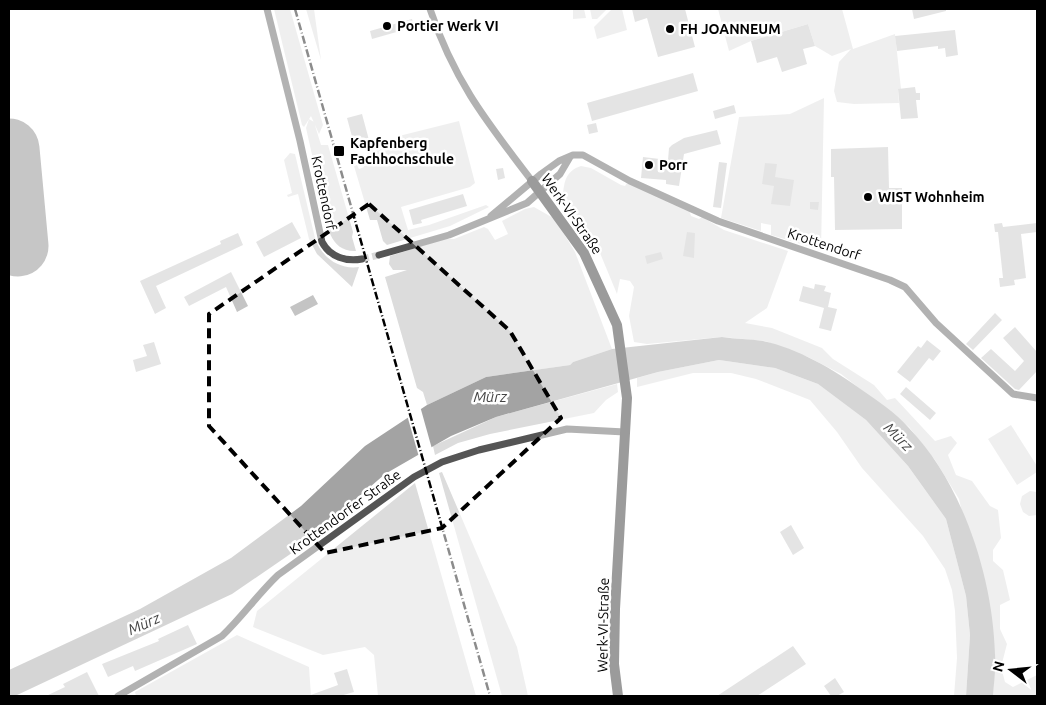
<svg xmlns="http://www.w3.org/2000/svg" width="1046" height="705" viewBox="0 0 1046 705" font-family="Ubuntu,sans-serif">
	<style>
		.green { fill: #dcdcdc }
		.water { fill: #a3a3a3 }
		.pier { fill: #fff }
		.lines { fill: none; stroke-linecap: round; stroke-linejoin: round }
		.stream { stroke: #a3a3a3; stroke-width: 2.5 }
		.runway { stroke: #808080; stroke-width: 61 }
		.building { fill: #c4c4c4 }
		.minor-tunnel { stroke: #d9d9d9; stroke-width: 7; stroke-dasharray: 7 3.5; stroke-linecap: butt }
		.minor { stroke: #555; stroke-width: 7 }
		.secondary { stroke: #222; stroke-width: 10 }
		.rail { stroke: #000; stroke-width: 2.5; stroke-dasharray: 8 2.5 1 2.5; stroke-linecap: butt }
		.marked { fill: none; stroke: #000; stroke-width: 4; stroke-dasharray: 10 6; stroke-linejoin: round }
		.poi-dot { fill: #000; stroke: #fff; stroke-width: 2 }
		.labels { text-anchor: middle; stroke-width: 5; stroke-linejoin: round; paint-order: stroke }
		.poi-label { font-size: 14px; font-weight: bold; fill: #000; stroke: #fff; text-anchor: start }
		.street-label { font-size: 14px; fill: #000; stroke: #fff }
		.water-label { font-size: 15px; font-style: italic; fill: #444; stroke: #fff }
	</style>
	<rect width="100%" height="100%" fill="#fff"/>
	<!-- green -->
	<path class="green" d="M274 9H290L323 125 319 134 311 116 304 127 302 125Z
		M306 9H314L321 60Z
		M573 9H584L586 18 573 19Z
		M590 9H607L597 19H592Z
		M612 9H622L627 30 597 39 594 27Z
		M718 9H842L853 49 895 34 901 89H898L899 103 854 104 837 102 834 91 839 62 851 49 832 56 815 46 808 24 751 41 729 51Z
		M824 98 821 250 771 235V225L761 223V231L721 218 739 117 790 114Z
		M309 119 314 122 321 145H328L353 232 352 237 356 251C329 252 327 224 323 204L327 203 323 185 319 186 306 128Z
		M459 121 475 183 470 187 401 207 408 230 429 225 486 205 489 207 450 226 387 245 383 241 377 220H370L354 166 357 165 359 169 364 167 362 161 366 159 369 149 403 135Z
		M290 153 295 154 315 238C321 257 339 270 359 267L352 287 317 254 309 239 298 194 288 197 287 195 292 193 284 160Z
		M581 166 591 168 621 185 625 186 627 183 689 210 691 216 699 219 702 217 724 230 788 251 767 308 745 323 772 328 822 348 833 359 874 385 887 400 895 398 935 441 951 436 957 443 948 455 956 475 972 481 990 506 998 510 1001 538 993 550V561L1003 570 1010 600 1000 605V629L1007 644 1001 667 1005 682 1013 687 1037 675V695L993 696 995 655 959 499 935 460 909 427 841 374 808 357 765 341 722 337 647 344 634 342 629 316 634 287 630 281 620 279 617 294 595 241 563 196C564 181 566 171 581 166Z
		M534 207 555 219 575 252 612 349 573 362 570 365 486 377 427 405 423 392 417 388 385 277 407 270H393L389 264 390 256 444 239H454L484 227 488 229 495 240 508 234 502 221 525 209Z
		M719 360 775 368 818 384 866 420 908 466 946 519 966 596 970 635 966 696H954L957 658 955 611 952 590 945 569 923 536 862 468 837 432 810 400 756 379 731 373H693L637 387V378L658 372Z
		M617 384 618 392 606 400 594 413 490 434 458 443 435 455 433 446 496 417Z
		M1011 425 1037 466V472L1017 485 988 439Z
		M442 472 517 647 528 696H502L439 473Z
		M415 483 476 696H378L374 655 365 647 323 655 253 627 257 611Z
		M1030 491 1037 492V515L1029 516 1023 512 1020 504 1022 496Z
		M237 635 309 667 311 696H136L135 692Z"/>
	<!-- water -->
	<path class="water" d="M722 337C735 339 750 339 763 341 797 348 835 370 862 390 878 401 896 413 909 428 963 484 993 578 995 654 996 668 994 682 993 696H966L970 635 966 596 946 519 908 466 866 420 818 384 775 368 719 360 658 372 496 417 451 436 385 474 302 546 232 594 15 696H9V670L140 609 231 558 301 506 365 446 427 405 486 377 570 365 573 362 612 349Z"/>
	<!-- pier -->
	<path class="pier" d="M420 406 432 449 419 457 407 415Z"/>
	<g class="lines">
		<!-- stream -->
		<path class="stream" d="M1036 696 1037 695"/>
		<!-- runway -->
		<path class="runway" d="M9 149 18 246"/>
	</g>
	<!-- building -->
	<path class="building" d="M632 9H685L695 47 658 57 647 18 635 22Z
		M912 9H946V11L914 19Z
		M412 19 414 27 372 39 370 31Z
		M808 24 815 46 803 49 807 64 782 72 777 57 757 63 751 41Z
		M955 30 958 55 946 57 945 48 938 49V46L897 51 895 36Z
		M693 73 698 91 592 121 587 103Z
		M915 87 916 93H920V100H916L918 118 901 119 898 89Z
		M734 105 736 113 715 119 713 111Z
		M362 114 369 140 354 144 347 118Z
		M596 123 598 132 589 134 587 125Z
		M717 130 721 144 684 154 679 186 666 184V180L641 178 643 157 668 160 669 148 672 145 684 138Z
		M888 147 889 188H902V229L835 230 834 177H831V149Z
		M719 162 727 163 721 208 713 207Z
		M765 163 777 164 775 177 794 180 790 206 771 204 774 186 762 184Z
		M503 168 505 178 498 180 496 169Z
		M463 194 467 206 421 220 422 223 413 225 409 210Z
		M810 202H819L818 210 810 209Z
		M292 222 301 238 264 257 256 242Z
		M1002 223 1003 227 1037 223V232L1021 234 1026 278 1014 280 1015 285 1000 287 999 278H1003L998 232H995L994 224Z
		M687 232 695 233 694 258 683 256Z
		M238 233 243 245 156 286 166 308 155 314 140 281 221 244 220 241Z
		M661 252 663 259 647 264 645 256Z
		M231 272 248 306 237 312 226 287 189 306 184 297Z
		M815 284 826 286 824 291 831 293 828 307 837 309 831 331 819 328 824 308 799 301 803 286 814 289Z
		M313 295 318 304 295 316 290 307Z
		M995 313 1002 320 973 350 966 344Z
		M1015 327 1037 352V371L1019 390 1015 389 981 358 991 349 1015 371 1024 361 1003 338Z
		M927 340 941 351 933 361 929 358 910 382 897 372 918 346 921 348Z
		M154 342 161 364 136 372 133 360 147 356 143 345Z
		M906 387 936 413 930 420 900 394Z
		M791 525 804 548 793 555 780 532Z
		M188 625 197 644 135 671 133 666 108 677 102 664 159 641 158 639Z
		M793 646 806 664 757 696H717Z
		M347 669 354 692 340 696H308L338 685 334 673Z
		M87 672 99 696H46L65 687 63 684Z
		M835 678 844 692 837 696H831L824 686Z"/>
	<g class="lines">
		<!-- minor-tunnel -->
		<path class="minor-tunnel" d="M362 259 379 255"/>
		<!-- minor -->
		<path class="minor" d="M267 9 300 141 322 242C330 257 346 262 362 259
			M430 9C454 81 487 122 532 181
			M491 216 541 174 559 161 573 155H583L630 181 718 221 890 280 905 287 936 323 1013 394 1037 398
			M379 255 449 235 527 203 560 174 570 157
			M118 696 222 636C242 617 258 594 278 575L414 477 442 462 479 450 567 429 625 432"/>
		<!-- secondary -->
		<path class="secondary" d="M532 181 584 253 617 325 627 398 615 609 614 664 618 696"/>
		<!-- rail -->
		<path class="rail" d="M295 9 490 696"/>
	</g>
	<!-- marked area -->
	<path d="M0 0H1046V705H0ZM369 204 510 331 561 418 442 528 325 553 209 426V314Z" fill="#fff" fill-opacity=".55" fill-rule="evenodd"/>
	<path class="marked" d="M369 204 510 331 561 418 442 528 325 553 209 426V314Z"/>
	<!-- markers -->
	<g class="poi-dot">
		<circle cx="387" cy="26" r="5"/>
		<circle cx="670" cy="29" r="5"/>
		<rect x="333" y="145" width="12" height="12" rx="2.5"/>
		<circle cx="649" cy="165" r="5"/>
		<circle cx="868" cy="197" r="5"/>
	</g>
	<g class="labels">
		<!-- poi labels -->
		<g class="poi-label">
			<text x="397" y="31">Portier Werk VI</text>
			<text x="680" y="34">FH JOANNEUM</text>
			<text x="350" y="148">Kapfenberg<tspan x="350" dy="16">Fachhochschule</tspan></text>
			<text x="659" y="170">Porr</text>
			<text x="878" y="202">WIST Wohnheim</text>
		</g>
		<!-- street labels -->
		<g class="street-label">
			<text transform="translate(324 193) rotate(78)" y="5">Krottendorf</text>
			<text transform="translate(572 214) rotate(55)" y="5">Werk-VI-Straße</text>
			<text transform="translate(824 244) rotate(18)" y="5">Krottendorf</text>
			<text transform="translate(345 512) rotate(-36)" y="5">Krottendorfer Straße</text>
			<text transform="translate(603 625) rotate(-89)" y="5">Werk-VI-Straße</text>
		</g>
		<!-- water labels -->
		<g class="water-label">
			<text x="490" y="402">Mürz</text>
			<text transform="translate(898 437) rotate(45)" y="5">Mürz</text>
			<text transform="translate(144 624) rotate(-24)" y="5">Mürz</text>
		</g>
	</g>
	<!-- border -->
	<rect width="1046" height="705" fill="none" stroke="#000000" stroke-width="20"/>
	<!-- north arrow -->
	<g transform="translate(1011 670) rotate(286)" stroke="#ffffff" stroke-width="4" paint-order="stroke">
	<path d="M0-4L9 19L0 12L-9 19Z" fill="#000000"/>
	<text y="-8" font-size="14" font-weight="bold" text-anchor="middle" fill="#000000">N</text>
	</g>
</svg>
